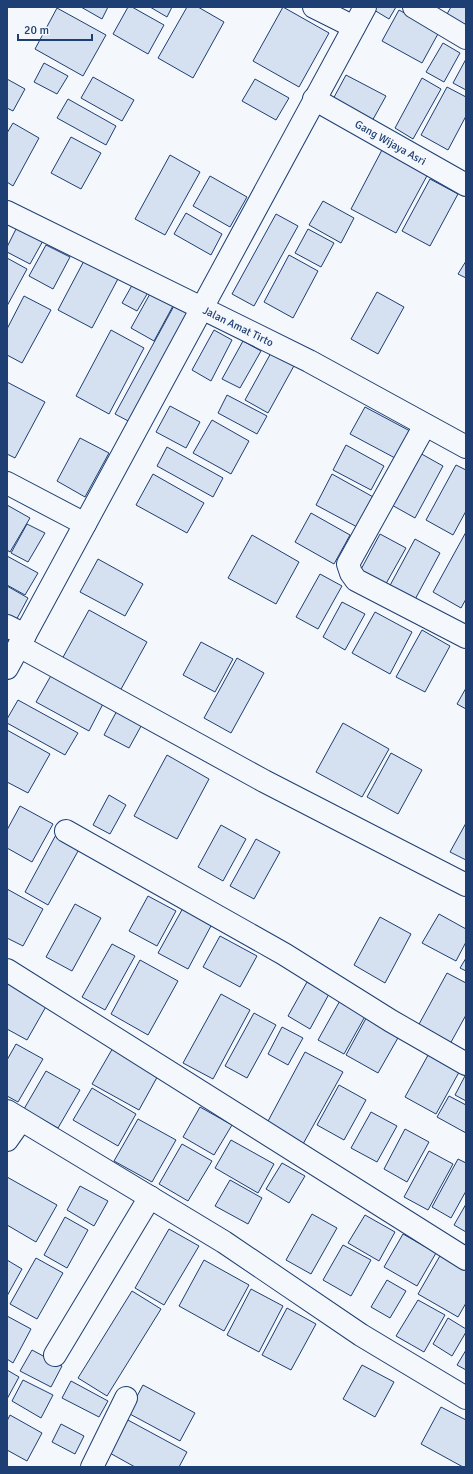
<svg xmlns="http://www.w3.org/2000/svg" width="473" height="1474" viewBox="0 0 473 1474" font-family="Signika,sans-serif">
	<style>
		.building { fill: #d5e0f0; stroke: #1d3f73 }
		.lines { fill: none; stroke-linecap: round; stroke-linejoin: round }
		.street-casing { stroke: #1d3f73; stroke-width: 24 }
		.street { stroke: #f4f7fb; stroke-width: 22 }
		.labels { text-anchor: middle; stroke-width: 3; stroke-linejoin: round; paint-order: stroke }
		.street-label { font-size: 11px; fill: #1d3f73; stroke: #f4f7fb }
	</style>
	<rect width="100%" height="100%" fill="#f4f7fb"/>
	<!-- building -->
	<path class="building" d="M81 7H108L102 19Z
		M128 7H132L164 25 148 54 113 34Z
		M150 7H172L167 17Z
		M187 7H198L224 22 193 78 158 58Z
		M283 7 329 33 299 87 253 61Z
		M376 7H396L389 19 374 10Z
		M451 7H466V25L447 14Z
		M57 8 106 35 83 76 35 49Z
		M399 10 439 32 422 63 382 41Z
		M443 43 460 53 444 82 426 72Z
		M466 59V90L453 83Z
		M44 63 68 76 57 94 34 82Z
		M346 75 386 96 371 123 332 101Z
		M93 77 134 100 122 121 81 98Z
		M422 78 441 89 413 139 395 128Z
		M7 79 25 89 13 111 7 108Z
		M255 79 289 98 276 120 242 101Z
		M447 87 466 97V116L448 150 421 135Z
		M68 99 116 126 106 145 57 118Z
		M13 123 39 138 13 186 7 182V133Z
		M71 137 101 153 81 189 51 173Z
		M383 148 429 172 396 233 351 209Z
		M170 155 200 172 165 235 135 219Z
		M210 176 247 197 230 227 193 206Z
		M430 179 458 194 430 246 402 231Z
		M323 201 354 218 341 243 309 225Z
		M186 213 222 234 211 255 174 234Z
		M276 214 298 226 254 306 232 294Z
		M18 225 44 239 30 264 7 252V247Z
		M308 229 334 243 321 267 295 253Z
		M46 245 70 257 53 289 29 276Z
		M289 255 318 271 293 318 264 302Z
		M86 257 120 275 92 328 58 310Z
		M7 258 27 269 7 306Z
		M466 261V278L458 274Z
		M135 280 150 289 137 311 122 303Z
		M151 292 174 304 154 341 131 328Z
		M377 292 404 307 378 354 351 339Z
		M24 296 51 310 22 363 7 355V329Z
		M175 304 192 313 132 423 115 414Z
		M111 330 144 348 109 414 76 396Z
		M214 330 232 340 211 381 192 370Z
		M243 341 261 351 240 388 222 379Z
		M272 351 295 364 268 413 245 400Z
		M7 382 45 402 15 458 7 454Z
		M227 395 267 416 257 434 218 413Z
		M170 406 200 422 186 448 156 432Z
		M365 407 410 431 395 458 350 434Z
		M212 420 249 441 231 474 193 453Z
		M80 438 109 453 85 497 57 481Z
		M346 445 384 466 371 490 333 470Z
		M167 447 223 478 213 497 157 466Z
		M418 452 443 466 415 518 390 504Z
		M456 465 466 470V511L453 535 426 520Z
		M153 474 204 503 187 533 136 505Z
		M332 474 375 498 359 528 316 505Z
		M7 505 30 518 10 552 7 550Z
		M311 513 350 535 334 564 295 542Z
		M27 524 45 533 28 562 11 553Z
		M466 532V599L461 608 433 592Z
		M380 534 406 548 383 589 358 575Z
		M252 535 299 562 276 604 228 578Z
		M415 539 440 553 412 605 387 591Z
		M7 556 38 573 25 595 7 585Z
		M98 559 143 584 125 616 80 592Z
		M320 574 342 586 318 629 296 617Z
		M7 586 28 598 13 626 7 623Z
		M342 602 365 614 345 650 323 637Z
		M89 610 147 642 120 691 62 659Z
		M375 612 412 632 390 674 352 653Z
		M422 630 450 646 425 692 396 677Z
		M201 642 233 659 215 692 183 675Z
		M237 658 264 673 231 733 204 718Z
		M53 672 105 700 89 731 36 702Z
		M466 688V709L457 704Z
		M18 700 78 733 65 755 7 723V719Z
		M120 705 145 719 129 748 104 735Z
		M343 723 389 749 362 797 316 772Z
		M7 730 50 754 28 793 7 782Z
		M391 753 422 770 398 814 367 797Z
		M167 755 209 779 177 839 134 816Z
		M109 795 126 805 110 834 93 825Z
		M20 806 53 824 32 862 7 848V830Z
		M466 823V860L450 852Z
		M221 825 246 839 223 881 198 867Z
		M58 831 82 844 48 905 25 892Z
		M256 839 280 852 254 899 230 886Z
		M7 889 43 909 23 946 7 938Z
		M148 896 176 911 157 946 129 931Z
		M75 904 101 918 72 971 46 957Z
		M183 908 212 924 188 969 158 953Z
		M439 914 466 929V942L456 961 422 943Z
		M380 917 411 934 385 983 354 965Z
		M220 936 257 956 240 987 203 967Z
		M112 944 135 956 105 1010 82 997Z
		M466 958V971L460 968Z
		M140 960 178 981 148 1035 111 1014Z
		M447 973 466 983V1015L450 1044 418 1026Z
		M7 979 48 1003 27 1040 7 1029Z
		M307 982 329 994 310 1029 288 1016Z
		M221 994 250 1010 213 1079 183 1063Z
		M342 997 368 1011 344 1054 318 1040Z
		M370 1011 403 1029 378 1073 346 1055Z
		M254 1013 276 1025 247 1078 225 1066Z
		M282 1027 303 1038 288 1065 268 1054Z
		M16 1044 43 1059 18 1102 7 1096V1060Z
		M114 1046 160 1072 139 1110 92 1084Z
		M432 1048 463 1065 436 1114 405 1097Z
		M305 1052 343 1072 303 1144 267 1123Z
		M46 1071 80 1090 58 1128 24 1109Z
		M466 1074V1101L455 1095Z
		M339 1085 366 1100 344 1140 317 1125Z
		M92 1088 136 1114 118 1146 73 1120Z
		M449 1096 466 1105V1133L437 1117Z
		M200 1107 232 1125 214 1155 183 1137Z
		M371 1112 397 1126 377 1162 351 1148Z
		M138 1119 176 1140 152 1182 114 1161Z
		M405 1129 429 1142 407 1182 384 1169Z
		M231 1140 274 1164 258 1193 215 1168Z
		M182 1144 212 1161 188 1201 159 1184Z
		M429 1151 453 1164 428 1210 404 1197Z
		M458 1159 466 1163V1191L451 1218 432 1207Z
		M282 1163 305 1176 289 1203 266 1189Z
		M7 1177 57 1205 36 1242 7 1225Z
		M230 1180 262 1198 248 1224 215 1206Z
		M80 1186 108 1201 94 1226 67 1210Z
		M466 1204V1232L454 1225Z
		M312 1214 337 1228 311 1274 286 1260Z
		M365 1215 395 1232 379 1261 348 1243Z
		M65 1217 88 1230 67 1268 44 1255Z
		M169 1229 199 1246 164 1305 135 1288Z
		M403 1234 436 1253 417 1286 384 1267Z
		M343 1245 371 1260 351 1296 323 1280Z
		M441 1254 466 1269V1303L458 1317 418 1294Z
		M36 1258 63 1273 37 1319 10 1304Z
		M7 1260 22 1269 7 1296Z
		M204 1260 249 1285 224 1331 179 1306Z
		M387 1280 406 1291 390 1318 371 1307Z
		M251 1289 283 1306 259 1352 227 1335Z
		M132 1291 161 1309 107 1396 78 1378Z
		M418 1300 445 1315 424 1352 396 1336Z
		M287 1308 316 1324 291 1370 262 1355Z
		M7 1316 31 1329 13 1363 7 1359Z
		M448 1318 466 1329V1332L452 1356 433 1344Z
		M32 1350 62 1366 51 1387 20 1371Z
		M466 1350V1370L457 1365Z
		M362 1365 394 1382 375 1417 343 1399Z
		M7 1370 19 1377 7 1399Z
		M23 1380 53 1395 41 1418 12 1401Z
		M71 1381 108 1401 99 1417 62 1398Z
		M143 1385 195 1413 180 1441 128 1413Z
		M441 1407 466 1420V1467H463L421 1444Z
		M10 1415 42 1433 27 1461 7 1450V1421Z
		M126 1419 187 1452 179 1467H135L108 1452Z
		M61 1424 84 1436 75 1454 52 1442Z"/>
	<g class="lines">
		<defs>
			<g id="street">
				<path d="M314 7 354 27"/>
				<path d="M414 7 466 38"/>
				<path id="s1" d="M314 99 466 185"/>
				<path id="s2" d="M7 212 309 361 466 447"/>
				<path d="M425 425 348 564 351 573 356 580 466 637"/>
				<path d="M7 483 85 524"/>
				<path d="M7 626 25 635"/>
				<path d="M19 646 264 781 466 885"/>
				<path d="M7 668 365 7"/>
				<path d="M66 831 284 954 391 1021 466 1064"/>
				<path d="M7 970 466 1259"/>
				<path d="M7 1111 224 1242 361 1335 466 1398"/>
				<path d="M7 1140 21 1120"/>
				<path d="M55 1355 150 1197"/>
				<path d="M92 1467 126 1398"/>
			</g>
		</defs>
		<!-- street casing -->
		<use href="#street" class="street-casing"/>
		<!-- street -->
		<use href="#street" class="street"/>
	</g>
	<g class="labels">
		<!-- street labels -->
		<g class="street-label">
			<text dy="4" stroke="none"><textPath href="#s1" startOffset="88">Gang Wijaya Asri</textPath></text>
			<text dy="4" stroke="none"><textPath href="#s2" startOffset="258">Jalan Amat Tirto</textPath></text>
		</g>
	</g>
	<!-- border -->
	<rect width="473" height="1474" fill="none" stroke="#1d3f73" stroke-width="16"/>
	<!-- scale -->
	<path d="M18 34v6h74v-6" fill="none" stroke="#1d3f73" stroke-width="2"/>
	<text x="24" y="34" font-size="12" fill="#1d3f73" stroke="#f4f7fb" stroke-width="3" paint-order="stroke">20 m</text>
</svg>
